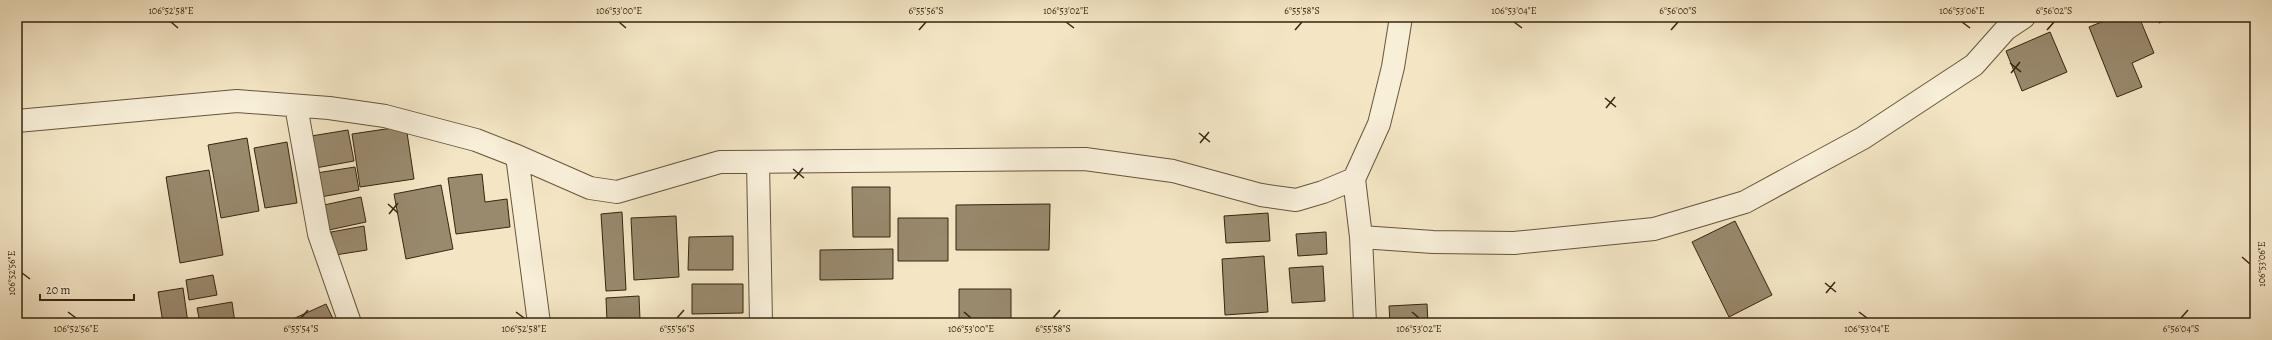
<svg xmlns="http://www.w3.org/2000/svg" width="2272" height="340" viewBox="0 0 2272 340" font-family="Alegreya,serif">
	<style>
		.building { fill: #99896d; stroke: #37250e }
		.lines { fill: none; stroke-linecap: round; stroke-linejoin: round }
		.minor-casing { stroke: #66553c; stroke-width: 24 }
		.minor { stroke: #f8efd9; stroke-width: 22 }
		.ticks { fill: none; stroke: #37250e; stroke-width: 1.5 }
		.neatline { fill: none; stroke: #37250e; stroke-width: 1.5 }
		.ticks-label { font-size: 10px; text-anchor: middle; fill: #37250e }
	</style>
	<rect width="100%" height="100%" fill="#f4e6c5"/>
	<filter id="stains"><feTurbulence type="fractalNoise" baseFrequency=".005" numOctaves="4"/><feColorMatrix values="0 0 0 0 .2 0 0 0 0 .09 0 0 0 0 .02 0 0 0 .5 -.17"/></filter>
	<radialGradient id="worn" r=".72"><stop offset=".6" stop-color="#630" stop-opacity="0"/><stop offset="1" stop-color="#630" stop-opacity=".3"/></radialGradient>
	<!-- building -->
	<path class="building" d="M2114 17H2139L2154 53 2132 63 2142 87 2117 97 2089 27Z
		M2157 17H2173L2159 23Z
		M2050 32 2067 72 2022 91 2006 51Z
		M406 126 414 179 360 187 352 134Z
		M348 130 354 161 310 169 305 137Z
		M247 138 259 211 221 218 208 145Z
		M287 142 297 203 265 208 254 148Z
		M355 167 359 190 315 198 310 174Z
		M209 170 223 255 180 263 166 177Z
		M482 174 485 202 507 199 510 227 456 234 448 178Z
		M441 185 453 249 406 259 394 194Z
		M852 187H890V237H853Z
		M361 197 366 222 329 230 324 205Z
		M1050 204 1049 250H956V205Z
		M622 212 626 290 606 291 601 214Z
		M1268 213 1270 241 1226 243 1224 216Z
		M676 216 679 277 634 280 631 218Z
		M898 218H948V261H898Z
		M1735 221 1772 295 1729 317 1692 242Z
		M364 226 367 250 335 255 331 232Z
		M1326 232 1327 254 1298 256 1296 234Z
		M733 236V270H688L689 237Z
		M893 249V279L820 280V250Z
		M1264 256 1268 312 1225 315 1222 259Z
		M1323 266 1325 301 1292 303 1289 268Z
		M213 275 217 295 189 300 186 280Z
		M692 284H743V313L692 314Z
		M183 288 188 323H163L158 292Z
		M959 289H1011V323H959Z
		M639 296 640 320 607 322 606 298Z
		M232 302 235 323H200L197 308Z
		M326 304 335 323H298L295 318Z
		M1427 304 1428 323H1390L1389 306Z"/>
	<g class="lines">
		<defs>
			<path id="minor" d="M296 106 319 234 350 323
				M17 121 237 101 329 108 385 116 476 140 517 156 590 188 617 192 720 162 1085 159 1173 171 1261 195 1296 200 1323 192 1354 179 1379 124 1393 67 1401 17
				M517 156 539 323
				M758 162 761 323
				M1354 179 1361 237 1365 323
				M1361 237 1433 242 1514 243 1654 229 1745 202 1863 138 1974 65 2006 29 2024 17"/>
		</defs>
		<!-- minor casing -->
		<use href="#minor" class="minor-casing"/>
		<!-- minor -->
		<use href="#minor" class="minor"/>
	</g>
	<!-- ticks -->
	<path class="ticks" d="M171 22 178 28M619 22 626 28M1066 22 1074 28M1514 22 1522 28M1962 22 1970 28M919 30 926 22M1295 30 1302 22M1671 30 1678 22M2047 30 2054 22M2010 63 2021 72M2011 73 2020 62M1605 98 1616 107M1606 108 1615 97M1199 133 1210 142M1200 143 1209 132M793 169 804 178M794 179 803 168M388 204 398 213M389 214 398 203M2242 257 2250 264M22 273 30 279M1825 283 1836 292M1826 293 1835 282M68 312 76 318M516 312 524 318M964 312 971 318M1412 312 1419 318M1859 312 1867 318M301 318 308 310M677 318 684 310M1053 318 1060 310M2181 318 2188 310"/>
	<!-- margin -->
	<rect width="2272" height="340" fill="none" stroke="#f4e6c5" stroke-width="44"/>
	<!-- scale -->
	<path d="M40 294v6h94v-6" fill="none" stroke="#37250e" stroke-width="2"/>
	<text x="46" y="294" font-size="12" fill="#37250e" stroke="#f8efd9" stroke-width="3" paint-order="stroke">20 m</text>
	<rect x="22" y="22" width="2228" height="296" class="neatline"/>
	<g class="ticks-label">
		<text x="171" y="14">106°52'58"E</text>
		<text x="619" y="14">106°53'00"E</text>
		<text x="926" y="14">6°55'56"S</text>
		<text x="1066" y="14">106°53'02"E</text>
		<text x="1302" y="14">6°55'58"S</text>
		<text x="1514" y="14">106°53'04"E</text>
		<text x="1678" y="14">6°56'00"S</text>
		<text x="1962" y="14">106°53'06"E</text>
		<text x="2054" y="14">6°56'02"S</text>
		<text transform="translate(2261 264) rotate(-90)" y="4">106°53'06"E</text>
		<text transform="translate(11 273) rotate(-90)" y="4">106°52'56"E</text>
		<text x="76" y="332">106°52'56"E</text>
		<text x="301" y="332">6°55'54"S</text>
		<text x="524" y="332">106°52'58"E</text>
		<text x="677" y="332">6°55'56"S</text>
		<text x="971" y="332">106°53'00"E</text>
		<text x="1053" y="332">6°55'58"S</text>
		<text x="1419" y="332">106°53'02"E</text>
		<text x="1867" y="332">106°53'04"E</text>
		<text x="2181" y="332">6°56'04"S</text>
	</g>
	<rect width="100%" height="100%" filter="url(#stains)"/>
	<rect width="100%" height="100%" fill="url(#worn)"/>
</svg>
